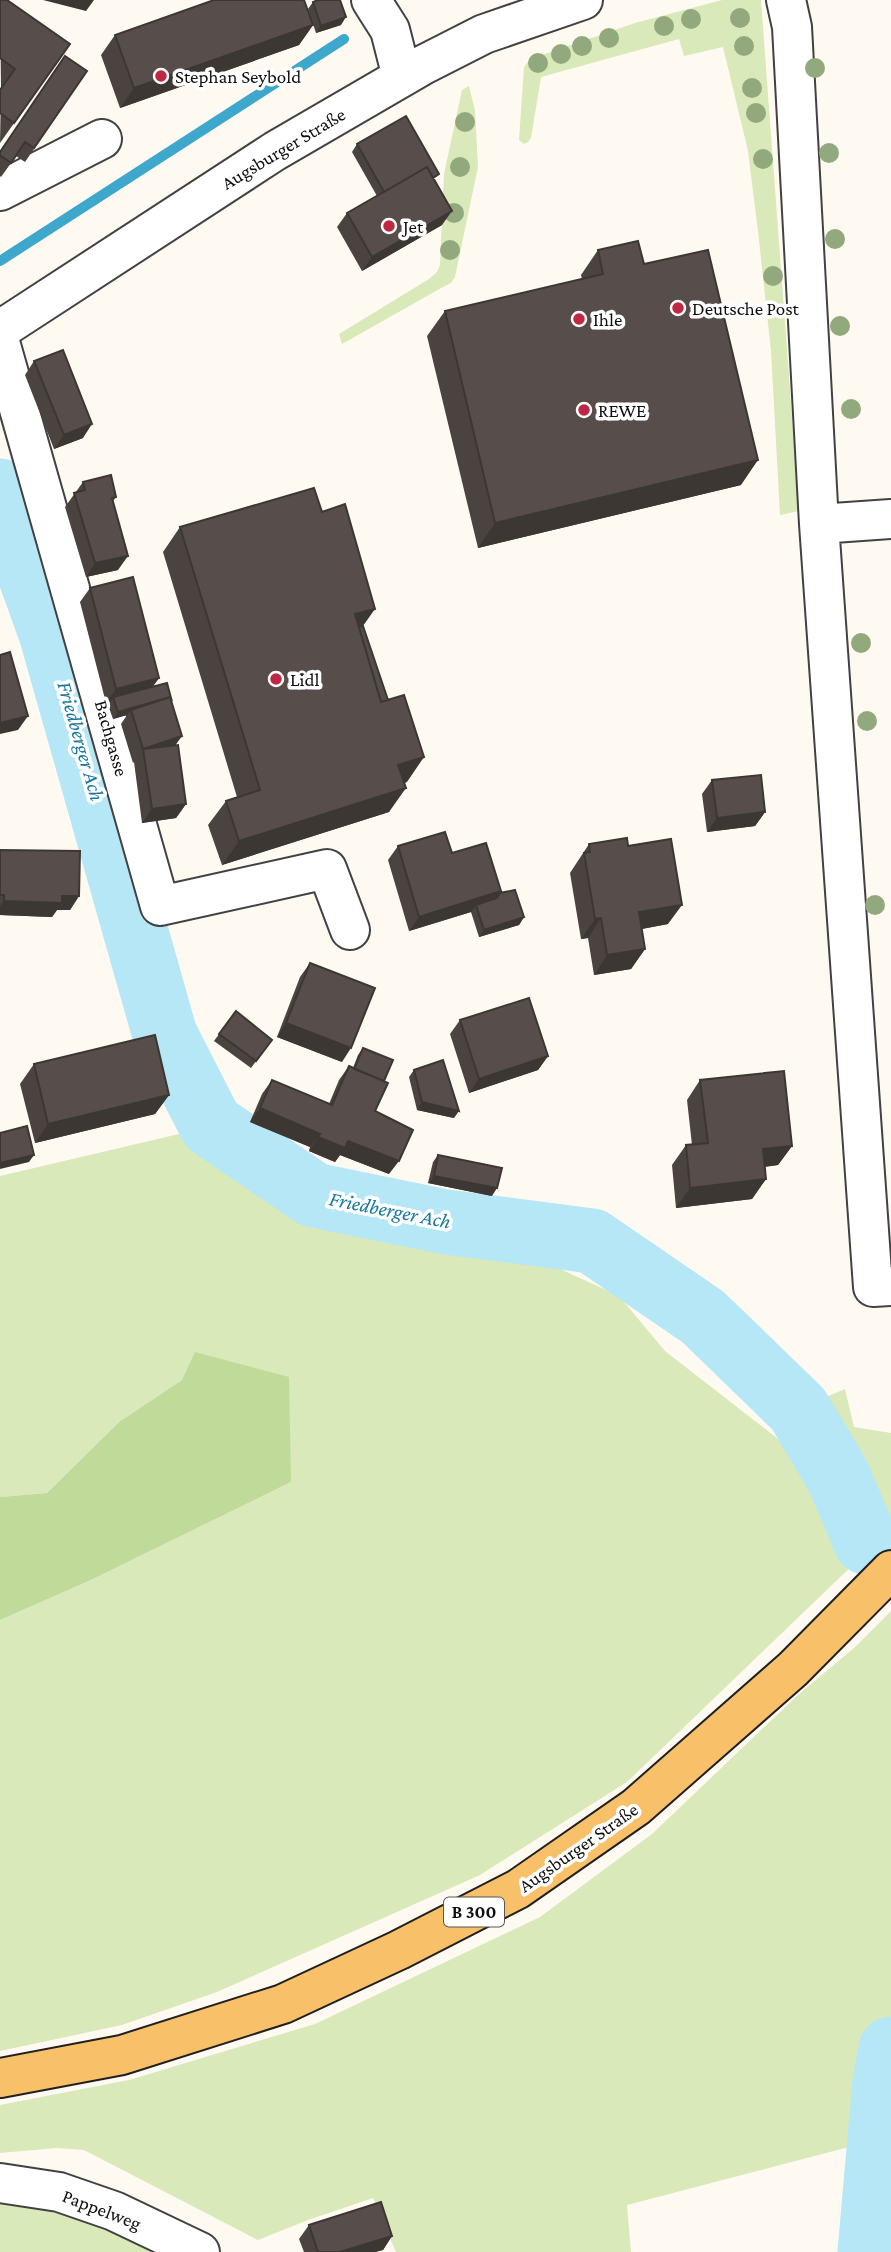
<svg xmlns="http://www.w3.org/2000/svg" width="891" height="2252" viewBox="0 0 891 2252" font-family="'Crimson Pro',serif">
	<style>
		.green { fill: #d9e9ba }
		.forest { fill: #c0da9a }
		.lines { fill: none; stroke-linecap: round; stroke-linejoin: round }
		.stream { stroke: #3ea7cc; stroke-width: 10 }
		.river { stroke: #b6e7f6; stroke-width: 65 }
		.minor-casing { stroke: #424242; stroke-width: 42 }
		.major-casing { stroke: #202020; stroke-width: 42 }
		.minor { stroke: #fff; stroke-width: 38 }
		.major { stroke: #f7c069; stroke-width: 38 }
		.tree { fill: #92a97e }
		.wall { fill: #4b4340 }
		.shaded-wall { fill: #3d3734 }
		.building { fill: #574e4b; stroke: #3d3734; stroke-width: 2 }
		.poi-dot { fill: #be2844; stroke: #fff; stroke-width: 2.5 }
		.labels { text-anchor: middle; stroke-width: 7; stroke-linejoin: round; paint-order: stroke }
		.shield { fill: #fff; stroke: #575757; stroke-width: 2 }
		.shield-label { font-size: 18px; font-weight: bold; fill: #0f0f0f }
		.poi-label { font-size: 19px; fill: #0f0f0f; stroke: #fff; text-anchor: start }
		.street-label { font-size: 19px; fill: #0f0f0f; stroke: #fff }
		.water-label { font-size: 21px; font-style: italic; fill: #1878a0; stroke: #fff }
	</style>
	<rect width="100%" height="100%" fill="#fffaf1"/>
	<!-- green -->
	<path class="green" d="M722 0H761L799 511 780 515 771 351 758 231 748 151 723 47 684 56 679 39 541 77 531 138 528 142 524 144 519 140 524 67 530 59 635 23Z
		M469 86 475 111 478 167 455 277 451 283 443 287 342 344 339 334 429 279 437 272 440 265 444 174 462 90Z
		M196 1130 275 1207 545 1262 619 1296 665 1351 787 1446 859 1559 627 1782 480 1875 217 1992 122 2025 0 2051V1620L91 1580 291 1482 182 1380 119 1422 47 1493 0 1497V1176Z
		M845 1389 854 1427 891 1433V1520L887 1524 855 1470 818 1424 807 1405Z
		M891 1611V2136L627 2205 631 2252H396L373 2198 308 2220 258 2240 84 2150 57 2148 0 2153V2105L129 2080 315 2024 540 1917 652 1834 799 1694 854 1648Z
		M0 2200 54 2209 112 2230 161 2252H0Z"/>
	<!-- forest -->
	<path class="forest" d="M195 1352 289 1377 291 1482 91 1580 0 1620V1497L47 1493 119 1422 182 1380Z"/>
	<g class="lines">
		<!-- stream -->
		<path class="stream" d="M0 261 344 39"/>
		<!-- river -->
		<path class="river" d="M0 491 51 633 165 1035 211 1125 314 1195 446 1222 592 1241 703 1317 798 1409 838 1476 866 1542
			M870 2252 885 2081 891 2049"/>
		<defs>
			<path id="minor" d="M371 0 390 30 402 77
				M786 0 792 27 819 524 873 1287 891 1286
				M0 191 102 139
				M0 330 275 151 423 65 484 34 583 0
				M0 342 160 906 327 869 350 930
				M819 524 891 519
				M0 2183 59 2192 114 2211 200 2252"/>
			<path id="major" d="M0 2078 122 2055 283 2004 399 1950 518 1889 636 1807 793 1669 891 1570"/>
		</defs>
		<!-- minor casing -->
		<use href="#minor" class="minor-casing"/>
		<!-- major casing -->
		<use href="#major" class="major-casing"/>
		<!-- minor -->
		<use href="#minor" class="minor"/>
		<!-- major -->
		<use href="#major" class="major"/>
	</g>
	<!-- trees -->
	<g class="tree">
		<circle cx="740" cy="18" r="10"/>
		<circle cx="691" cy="19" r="10"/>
		<circle cx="664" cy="26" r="10"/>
		<circle cx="609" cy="38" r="10"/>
		<circle cx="582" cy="46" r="10"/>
		<circle cx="744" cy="46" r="10"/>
		<circle cx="561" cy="54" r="10"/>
		<circle cx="538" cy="63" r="10"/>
		<circle cx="815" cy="68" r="10"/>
		<circle cx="752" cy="88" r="10"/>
		<circle cx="756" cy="113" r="10"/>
		<circle cx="465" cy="122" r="10"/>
		<circle cx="829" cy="153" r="10"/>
		<circle cx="763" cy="159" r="10"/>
		<circle cx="460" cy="167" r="10"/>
		<circle cx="454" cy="213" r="10"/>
		<circle cx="835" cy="239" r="10"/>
		<circle cx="450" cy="250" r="10"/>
		<circle cx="773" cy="276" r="10"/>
		<circle cx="840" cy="326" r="10"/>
		<circle cx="851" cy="409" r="10"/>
		<circle cx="861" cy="643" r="10"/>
		<circle cx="867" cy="721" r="10"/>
		<circle cx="875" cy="905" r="10"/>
	</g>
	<!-- wall -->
	<path class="wall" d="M0 0 70 44 0 143 1 88Z
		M313 2 341 25 316 33 308 9Z
		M313 25 299 45 120 108 101 55 115 35Z
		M87 71 25 162 16 156 1 177 0 176V151Z
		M357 144 434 180 442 225 362 271 337 227 347 213 377 196 352 152Z
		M598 250 644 264 741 485 478 548 427 336 445 311 582 279 581 275Z
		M34 361 83 438 54 449 25 375Z
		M83 482 116 497 113 501 118 570 86 577 65 507Z
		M322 512 363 626 407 782 404 783 389 812 222 865 208 825 226 801 237 797 163 552 180 527Z
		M90 588 159 678 152 687 176 745 186 804 176 818 142 823 134 762 133 763 121 724 127 715 113 719 108 705 110 702 106 703 80 602Z
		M712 780 765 812 755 826 707 832 702 794Z
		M589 844 628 846 668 924 642 929 645 949 631 969 594 975 588 938 581 939 570 873Z
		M398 846 452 853 501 891 500 893 524 917 519 925 479 937 471 912 409 931 388 860Z
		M0 850 79 896 70 910H57L52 917 0 915Z
		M310 963 342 1062 277 1037 300 977Z
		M236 1011 272 1040 251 1068 214 1041Z
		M460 1020 548 1056 538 1070 469 1093 450 1034Z
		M363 1048 384 1081 375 1111 389 1174 340 1155 335 1162 309 1151 310 1147 250 1122 262 1094 272 1080 329 1104 339 1080 349 1066 353 1068 358 1055Z
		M34 1064 169 1095 155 1114 35 1143 20 1084Z
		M414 1070 454 1118 417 1110 409 1077Z
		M700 1080 792 1146 778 1165 765 1167 766 1179 752 1199 676 1208 672 1165 686 1145H692L687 1100Z
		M438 1155 492 1196 428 1183 433 1162Z
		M309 2225 392 2236 383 2250 375 2252H304L299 2239Z"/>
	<!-- shaded-wall -->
	<path class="shaded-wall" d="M43 0H94L86 11Z
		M346 17 341 25 316 33 321 26Z
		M313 25 299 45 120 108 134 88Z
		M452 211 442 225 362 271 372 257Z
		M92 424 83 438 54 449 64 435Z
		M758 460 741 485 478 548 495 523Z
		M128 556 118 570 86 577 95 563Z
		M375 609 358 633 355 614Z
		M159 678 149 692 113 697 110 702 106 703 116 689Z
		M171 698 131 710 127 715 113 719 118 712Z
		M28 716 18 730 0 734V723Z
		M182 736 172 750 143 749 133 763 143 749Z
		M424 757 407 782 381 790 398 765Z
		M406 788 389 812 222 865 239 841Z
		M186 804 176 818 142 823 152 809Z
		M765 812 755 826 707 832 717 818Z
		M501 891 492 905H476L471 912 409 931 419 917Z
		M62 896H79L70 910H57L52 917 0 915V906L4 901Z
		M682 905 668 924 625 932 639 912Z
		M524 917 519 925 479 937 484 930Z
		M601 918 588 938 581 939 595 919Z
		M645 949 631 969 594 975 607 955Z
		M286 1023 351 1048 342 1062 277 1037Z
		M548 1056 538 1070 469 1093 479 1079Z
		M169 1095 155 1114 35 1143 48 1124Z
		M422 1102 459 1111 454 1118 417 1110Z
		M260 1108 320 1134 310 1147 250 1122Z
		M318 1137 348 1141 399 1161 389 1174 340 1155 335 1162 309 1151Z
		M792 1146 778 1165 749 1168 763 1149Z
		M34 1155 29 1162 0 1169V1163Z
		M434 1176 497 1188 492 1196 428 1183Z
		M766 1179 752 1199 676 1208 690 1188Z
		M392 2236 383 2250 375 2252H340Z"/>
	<!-- building -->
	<path class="building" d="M0 0H7L70 44 14 123 0 113V90L15 69 0 58Z
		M214 0H304L313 25 134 88 115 35Z
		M318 0H340L346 17 321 26 313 2Z
		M65 56 87 71 34 148 25 142 11 163 0 155V152Z
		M406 116 439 174 433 178 427 167 384 192 357 144Z
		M427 167 452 211 372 257 347 213Z
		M638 241 644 264 708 250 758 460 495 523 445 311 603 274 598 250Z
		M63 350 92 424 64 435 34 361Z
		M111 475 116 497 112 498 128 556 95 563 74 493 85 490 83 482Z
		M314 488 322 512 345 504 375 609 355 614 381 702 404 695 424 757 398 765 406 788 239 841 226 801 260 790 180 527Z
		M133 577 159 678 116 689 90 588Z
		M363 626 388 700 381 702 359 627Z
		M10 652 28 716 0 723V655Z
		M167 683 171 698 170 697 118 712 113 697Z
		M170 697 182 736 143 749 131 710Z
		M178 745 186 804 152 809 143 749Z
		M761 775 765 812 717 818 712 780Z
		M445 832 452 853 486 843 501 891 419 917 398 846Z
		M627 838 628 846 671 839 682 905 639 912 645 949 607 955 601 918 595 919 584 853 590 852 589 844Z
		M0 850 80 851 79 896H62V903L4 901V895H0Z
		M515 890 524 917 484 930 476 905 497 898 500 893Z
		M310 963 375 988 351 1048 286 1023Z
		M529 998 548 1056 479 1079 460 1020Z
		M236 1011 272 1040 256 1061 219 1034Z
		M155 1035 169 1095 48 1124 34 1064Z
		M363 1048 393 1060 384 1081 354 1069Z
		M443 1060 459 1111 422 1102 414 1070Z
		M349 1066 388 1083 375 1111 413 1130 399 1161 348 1141 345 1148 318 1137 320 1134 260 1108 272 1080 332 1105Z
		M784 1071 792 1146 763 1149 766 1179 690 1188 686 1145 708 1143 700 1080Z
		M27 1126 34 1155 0 1163V1133Z
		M438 1155 502 1168 497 1188 434 1176Z
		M381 2202 392 2236 340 2252H318L309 2225Z"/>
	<!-- markers -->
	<g class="poi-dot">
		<circle cx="161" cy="76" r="7"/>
		<circle cx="389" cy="226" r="7"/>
		<circle cx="678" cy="308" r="7"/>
		<circle cx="579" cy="319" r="7"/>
		<circle cx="584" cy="410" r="7"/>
		<circle cx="276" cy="679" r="7"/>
	</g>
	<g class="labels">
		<!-- shield labels -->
		<rect class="shield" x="444" y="1897.5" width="60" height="29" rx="5"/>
		<g class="shield-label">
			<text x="474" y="1918">B 300</text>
		</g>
		<!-- poi labels -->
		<g class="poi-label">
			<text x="175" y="83">Stephan Seybold</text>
			<text x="403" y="233">Jet</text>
			<text x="692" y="315">Deutsche Post</text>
			<text x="593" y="326">Ihle</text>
			<text x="598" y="417">REWE</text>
			<text x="290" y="686">Lidl</text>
		</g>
		<!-- street labels -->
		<g class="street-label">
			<text transform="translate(283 148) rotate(-31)" y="7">Augsburger Straße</text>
			<text transform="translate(112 738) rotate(74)" y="7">Bachgasse</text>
			<text transform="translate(578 1847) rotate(-35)" y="7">Augsburger Straße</text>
			<text transform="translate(102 2209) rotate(21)" y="7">Pappelweg</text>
		</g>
		<!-- water labels -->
		<g class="water-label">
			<text transform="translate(81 741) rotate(74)" y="7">Friedberger Ach</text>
			<text transform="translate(390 1210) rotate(11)" y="7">Friedberger Ach</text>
		</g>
	</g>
</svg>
